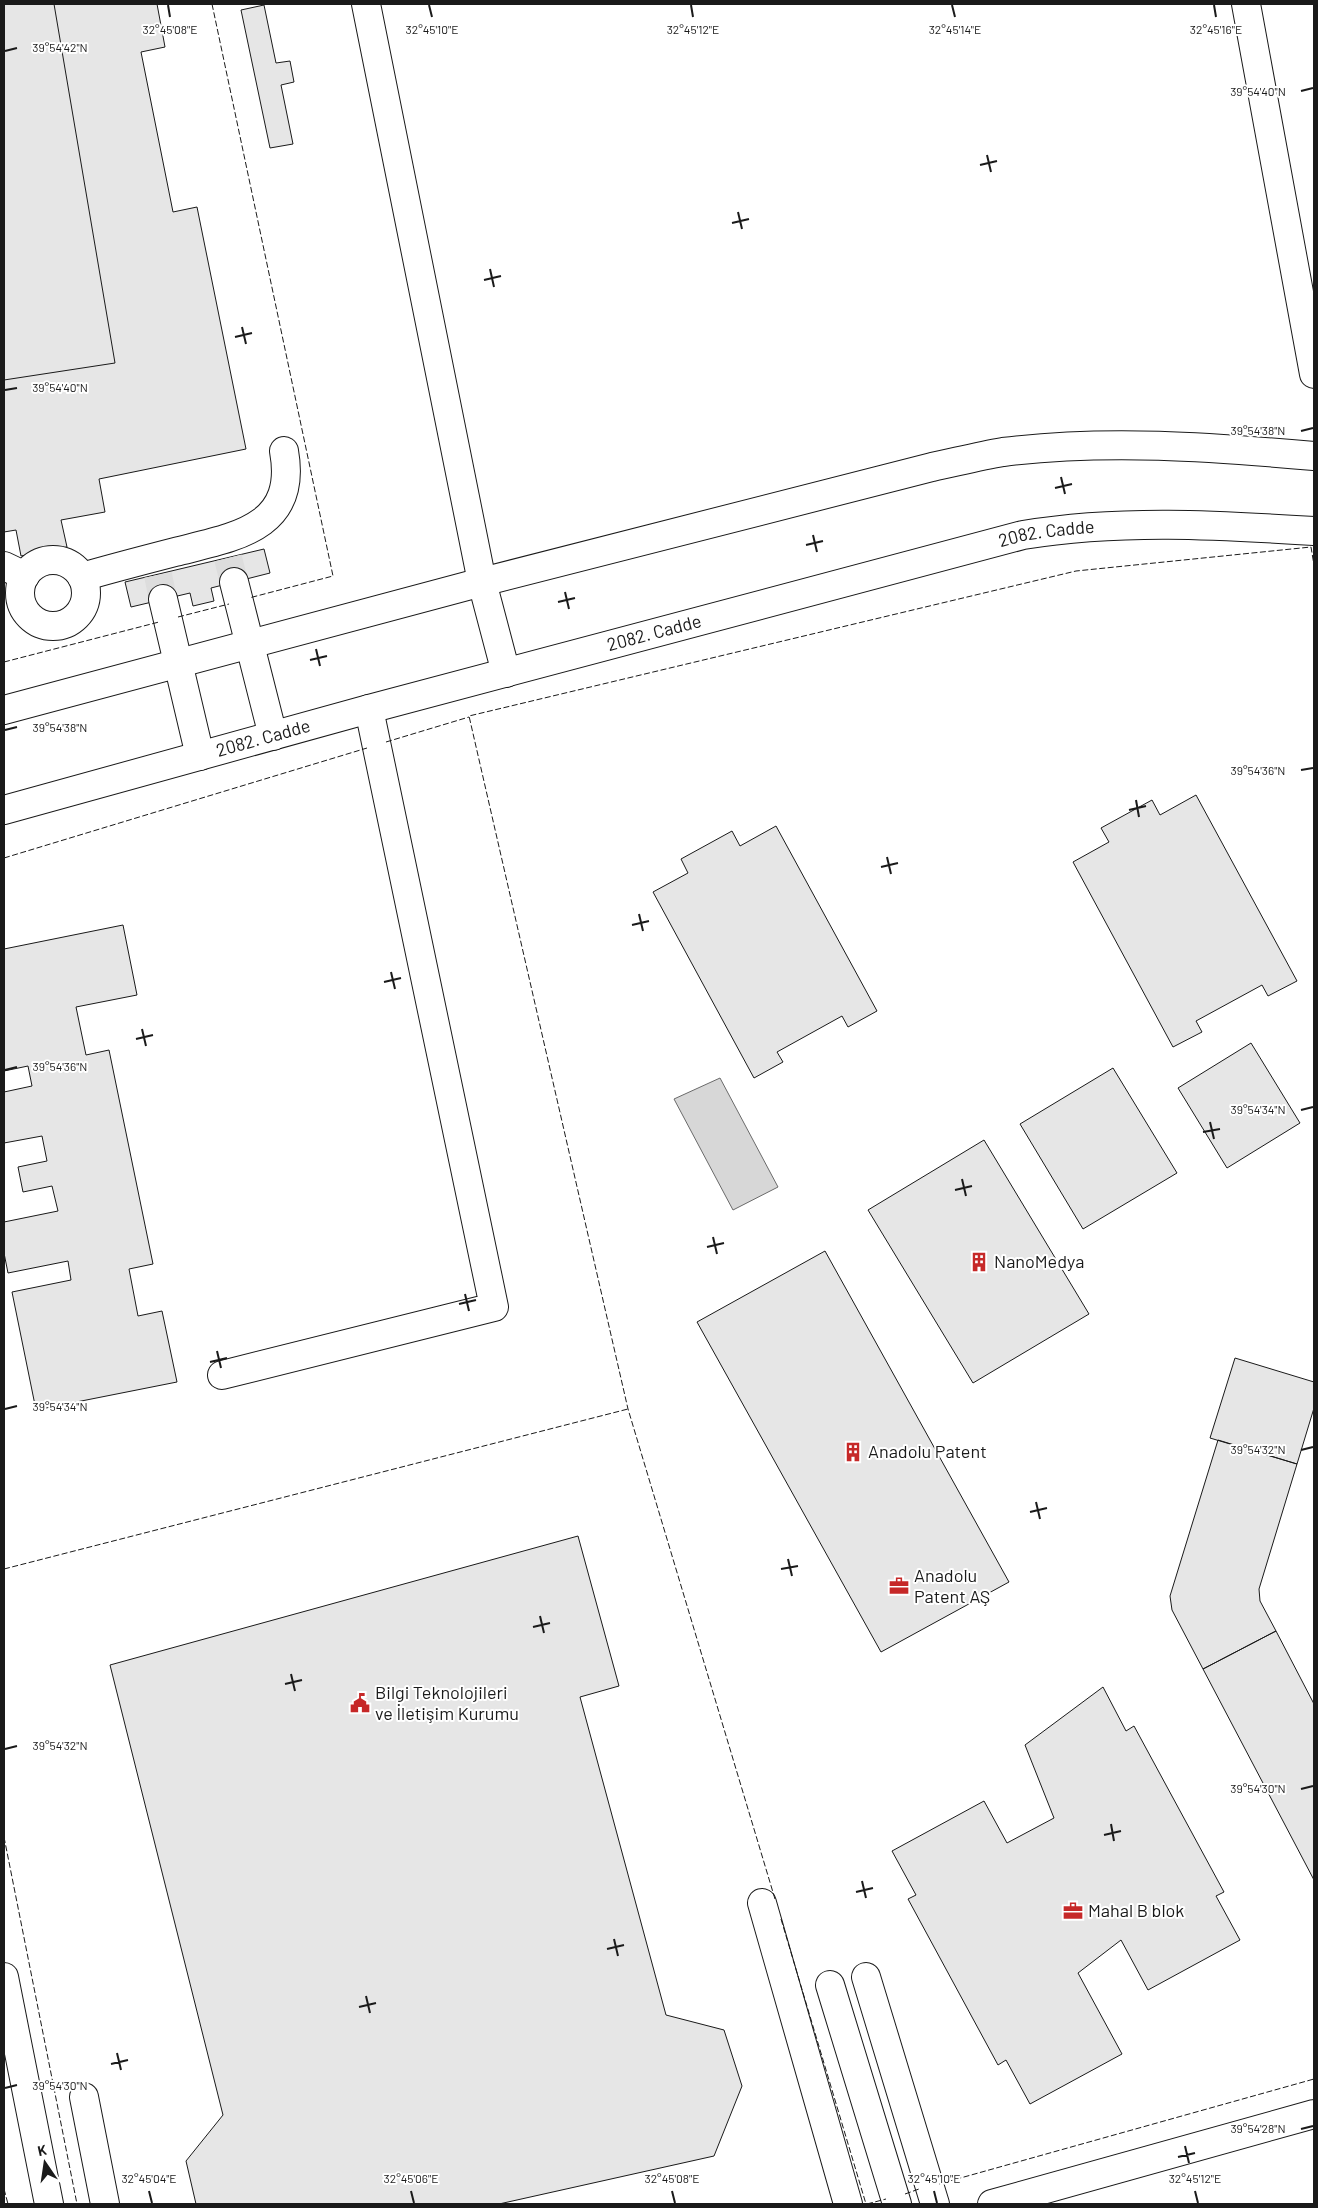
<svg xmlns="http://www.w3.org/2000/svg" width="1318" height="2208" viewBox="0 0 1318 2208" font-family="Barlow,sans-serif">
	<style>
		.water { fill: #d7d7d7; stroke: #6a6a6a }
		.building { fill: #e6e6e6; stroke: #1a1a1a }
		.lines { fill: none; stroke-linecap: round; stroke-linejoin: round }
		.minor-tunnel { stroke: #ddd; stroke-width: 28; stroke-dasharray: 28 14; stroke-linecap: butt }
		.minor-casing { stroke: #1a1a1a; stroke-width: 30 }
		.minor { stroke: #fff; stroke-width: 28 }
		.fence { stroke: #1a1a1a; stroke-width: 1; stroke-dasharray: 6 2.5; stroke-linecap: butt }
		.ticks { fill: none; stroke: #1a1a1a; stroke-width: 2 }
		.labels { text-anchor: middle; stroke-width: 4; stroke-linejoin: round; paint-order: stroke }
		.street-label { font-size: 18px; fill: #1a1a1a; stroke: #fff }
		.poi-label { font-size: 18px; fill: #1a1a1a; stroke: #fff; text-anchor: start }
		.ticks-label { font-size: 12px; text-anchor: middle; fill: #1a1a1a; stroke: #fff; stroke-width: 4; stroke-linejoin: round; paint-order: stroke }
	</style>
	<rect width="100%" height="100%" fill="#fff"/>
	<!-- water -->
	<path class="water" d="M720 1078 778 1187 733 1210 674 1099Z"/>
	<!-- building -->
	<path class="building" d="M4 4H157L165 47 141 52 173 212 197 207 246 449 99 479 105 512 61 520 67 547 21 556 16 530 4 532Z
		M4 4H54L115 363 4 380Z
		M264 5 276 63 290 61 294 82 281 85 293 144 270 148 241 10Z
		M264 549 270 573 211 588 214 601 193 606 190 593 131 607 125 582Z
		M1196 795 1297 981 1268 996 1262 985 1196 1021 1202 1032 1173 1047 1073 862 1109 842 1101 828 1152 800 1160 815Z
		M776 826 877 1011 848 1027 842 1016 777 1052 783 1062 754 1078 653 892 688 873 681 859 732 831 740 846Z
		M123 925 137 995 76 1007 86 1055 109 1050 153 1264 129 1269 138 1316 162 1311 177 1382 36 1410 12 1292 71 1280 68 1261 8 1273 4 1253V1222L58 1211 52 1186 23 1192 18 1167 47 1161 42 1136 4 1143V1092L32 1086 28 1066 4 1071V949Z
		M1251 1043 1300 1123 1227 1168 1178 1088Z
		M1113 1068 1177 1173 1083 1229 1020 1124Z
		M984 1140 1089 1314 973 1383 868 1210Z
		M825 1251 1009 1582 881 1652 697 1322Z
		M1235 1358 1314 1382V1408L1297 1464 1210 1438Z
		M1218 1440 1297 1464 1259 1589 1260 1601 1276 1631 1203 1669 1172 1610 1170 1596Z
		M578 1536 619 1686 580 1697 666 2015 724 2030 742 2086 714 2156 499 2204H196L186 2161 223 2115 110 1665Z
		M1276 1631 1314 1704V1880L1203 1669Z
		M1103 1687 1126 1731 1134 1726 1224 1892 1216 1896 1240 1940 1148 1990 1121 1940 1078 1973 1122 2054 1030 2104 1006 2060 998 2065 908 1899 916 1895 892 1851 984 1801 1007 1843 1054 1818 1025 1745Z"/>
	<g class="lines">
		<!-- minor-tunnel -->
		<path class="minor-tunnel" d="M228 558 234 582
			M158 575 163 599"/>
		<defs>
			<g id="minor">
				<path d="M366 4 482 582 506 673"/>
				<path d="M1246 4 1314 374"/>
				<circle cx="53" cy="593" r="33"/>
				<path d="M4 566 25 576"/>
				<path d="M82 577C113 568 144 560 175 552 234 537 298 529 284 451"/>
				<path d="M234 582 273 736"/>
				<path d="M163 599 200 756"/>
				<path d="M4 710 482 582 932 467C956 462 979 456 1003 452 1107 439 1211 447 1314 456"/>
				<path id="s1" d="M4 810 369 709 1023 535C1120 519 1217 525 1314 531"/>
				<path d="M222 1375 494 1307 369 709"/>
				<path d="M762 1903 848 2204"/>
				<path d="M4 1977 49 2204"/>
				<path d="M866 1977 935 2204"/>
				<path d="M830 1985 897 2204"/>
				<path d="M84 2097 105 2204"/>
				<path d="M992 2204 1314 2114"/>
			</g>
		</defs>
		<!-- minor casing -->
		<use href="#minor" class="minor-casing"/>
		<!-- minor -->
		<use href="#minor" class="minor"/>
		<!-- fence -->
		<path class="fence" d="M212 4 333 576 249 598
			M178 617 229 604
			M4 662 159 622
			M386 742 469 717
			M4 858 367 748
			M4 1569 628 1409
			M4 1837 77 2204
			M775 1899 628 1409 469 716 1076 571 1311 547 1314 565
			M781 1919 866 2204
			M939 2184 1314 2079
			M4 2189 8 2204
			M905 2194 919 2189
			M867 2204 886 2199"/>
	</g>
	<!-- ticks -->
	<path class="ticks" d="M168 5 170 17M429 5 432 17M691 5 693 17M952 5 955 17M1214 5 1216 17M5 51 17 48M1301 91 1313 88M987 155 991 172M980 165 997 161M738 212 742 229M732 223 749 219M490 269 494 287M484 280 501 276M242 327 246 344M235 337 252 333M5 390 17 388M1301 431 1313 428M1061 477 1065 494M1055 488 1072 484M813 535 817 552M806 545 823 541M565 592 569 609M558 602 575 598M316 649 320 666M310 660 327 656M5 730 17 727M1301 770 1313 768M1136 800 1139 817M1129 810 1146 806M887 857 891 874M881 867 898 863M639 914 643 931M632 925 649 921M391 972 395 989M384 982 401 978M142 1029 146 1046M136 1039 153 1035M5 1070 17 1067M1301 1110 1313 1107M1210 1122 1214 1139M1203 1132 1220 1129M962 1179 966 1196M955 1190 972 1186M713 1237 717 1254M707 1247 724 1243M465 1294 469 1311M459 1304 476 1300M217 1351 221 1368M210 1362 227 1358M5 1409 17 1406M1301 1450 1313 1447M1036 1502 1040 1519M1030 1512 1047 1508M788 1559 792 1576M781 1569 798 1566M540 1616 544 1633M533 1627 550 1623M291 1674 295 1691M285 1684 302 1680M5 1749 17 1746M1301 1789 1313 1786M1111 1824 1114 1841M1104 1835 1121 1831M862 1881 866 1898M856 1892 873 1888M614 1939 618 1956M607 1949 624 1945M366 1996 370 2013M359 2007 376 2003M117 2053 121 2070M111 2064 128 2060M5 2088 17 2085M1301 2129 1313 2126M1185 2146 1189 2163M1178 2157 1195 2153M149 2191 152 2203M411 2191 414 2203M672 2191 675 2203M934 2191 937 2203M1195 2191 1198 2203"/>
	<!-- icons -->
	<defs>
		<symbol id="building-bare" viewBox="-9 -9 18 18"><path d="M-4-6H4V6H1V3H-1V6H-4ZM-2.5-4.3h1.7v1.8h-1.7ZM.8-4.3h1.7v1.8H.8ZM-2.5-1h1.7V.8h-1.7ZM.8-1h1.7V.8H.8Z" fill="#c62828" stroke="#fff" stroke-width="2.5" paint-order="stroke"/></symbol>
		<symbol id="office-bare" viewBox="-9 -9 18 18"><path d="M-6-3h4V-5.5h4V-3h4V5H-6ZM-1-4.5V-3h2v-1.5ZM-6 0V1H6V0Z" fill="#c62828" stroke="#fff" stroke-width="2.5" paint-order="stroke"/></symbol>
		<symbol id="civic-bare" viewBox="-9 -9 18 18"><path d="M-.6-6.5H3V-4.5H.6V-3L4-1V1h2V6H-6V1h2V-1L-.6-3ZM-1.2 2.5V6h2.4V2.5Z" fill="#c62828" stroke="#fff" stroke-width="2.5" paint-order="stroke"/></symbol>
	</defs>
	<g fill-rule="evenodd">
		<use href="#building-bare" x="965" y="1248" width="28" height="28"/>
		<use href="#building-bare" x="839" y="1438" width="28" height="28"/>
		<use href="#office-bare" x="885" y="1572" width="28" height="28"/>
		<use href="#civic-bare" x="346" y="1689" width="28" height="28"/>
		<use href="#office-bare" x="1059" y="1897" width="28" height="28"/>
	</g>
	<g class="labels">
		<!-- street labels -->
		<g class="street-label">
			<text dy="6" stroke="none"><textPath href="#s1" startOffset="1079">2082. Cadde</textPath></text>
			<text dy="6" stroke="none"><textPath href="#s1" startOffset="674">2082. Cadde</textPath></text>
			<text dy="6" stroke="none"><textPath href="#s1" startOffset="269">2082. Cadde</textPath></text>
		</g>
		<!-- poi labels -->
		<g class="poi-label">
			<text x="994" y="1268">NanoMedya</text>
			<text x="868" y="1458">Anadolu Patent</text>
			<text x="914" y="1582">Anadolu<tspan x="914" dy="21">Patent AŞ</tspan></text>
			<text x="375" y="1699">Bilgi Teknolojileri<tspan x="375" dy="21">ve İletişim Kurumu</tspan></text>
			<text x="1088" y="1917">Mahal B blok</text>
		</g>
	</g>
	<g class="ticks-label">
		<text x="170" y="34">32°45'08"E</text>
		<text x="432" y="34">32°45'10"E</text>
		<text x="693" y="34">32°45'12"E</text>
		<text x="955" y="34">32°45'14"E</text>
		<text x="1216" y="34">32°45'16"E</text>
		<text x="60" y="52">39°54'42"N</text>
		<text x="1258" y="96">39°54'40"N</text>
		<text x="60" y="392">39°54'40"N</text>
		<text x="1258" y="435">39°54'38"N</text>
		<text x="60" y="732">39°54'38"N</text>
		<text x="1258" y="775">39°54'36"N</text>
		<text x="60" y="1071">39°54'36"N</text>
		<text x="1258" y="1114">39°54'34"N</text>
		<text x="60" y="1411">39°54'34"N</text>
		<text x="1258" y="1454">39°54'32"N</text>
		<text x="60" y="1750">39°54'32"N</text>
		<text x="1258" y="1793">39°54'30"N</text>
		<text x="60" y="2090">39°54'30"N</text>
		<text x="1258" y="2133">39°54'28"N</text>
		<text x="149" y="2183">32°45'04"E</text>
		<text x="411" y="2183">32°45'06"E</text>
		<text x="672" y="2183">32°45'08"E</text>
		<text x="934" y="2183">32°45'10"E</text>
		<text x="1195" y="2183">32°45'12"E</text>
	</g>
	<!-- border -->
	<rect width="1318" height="2208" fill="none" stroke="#1a1a1a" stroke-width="10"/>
	<!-- north arrow -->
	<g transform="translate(45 2163) rotate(347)" stroke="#ffffff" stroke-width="4" paint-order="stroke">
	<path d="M0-4L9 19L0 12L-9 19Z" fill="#1a1a1a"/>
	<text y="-8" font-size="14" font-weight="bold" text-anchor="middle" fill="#1a1a1a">K</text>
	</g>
</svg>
